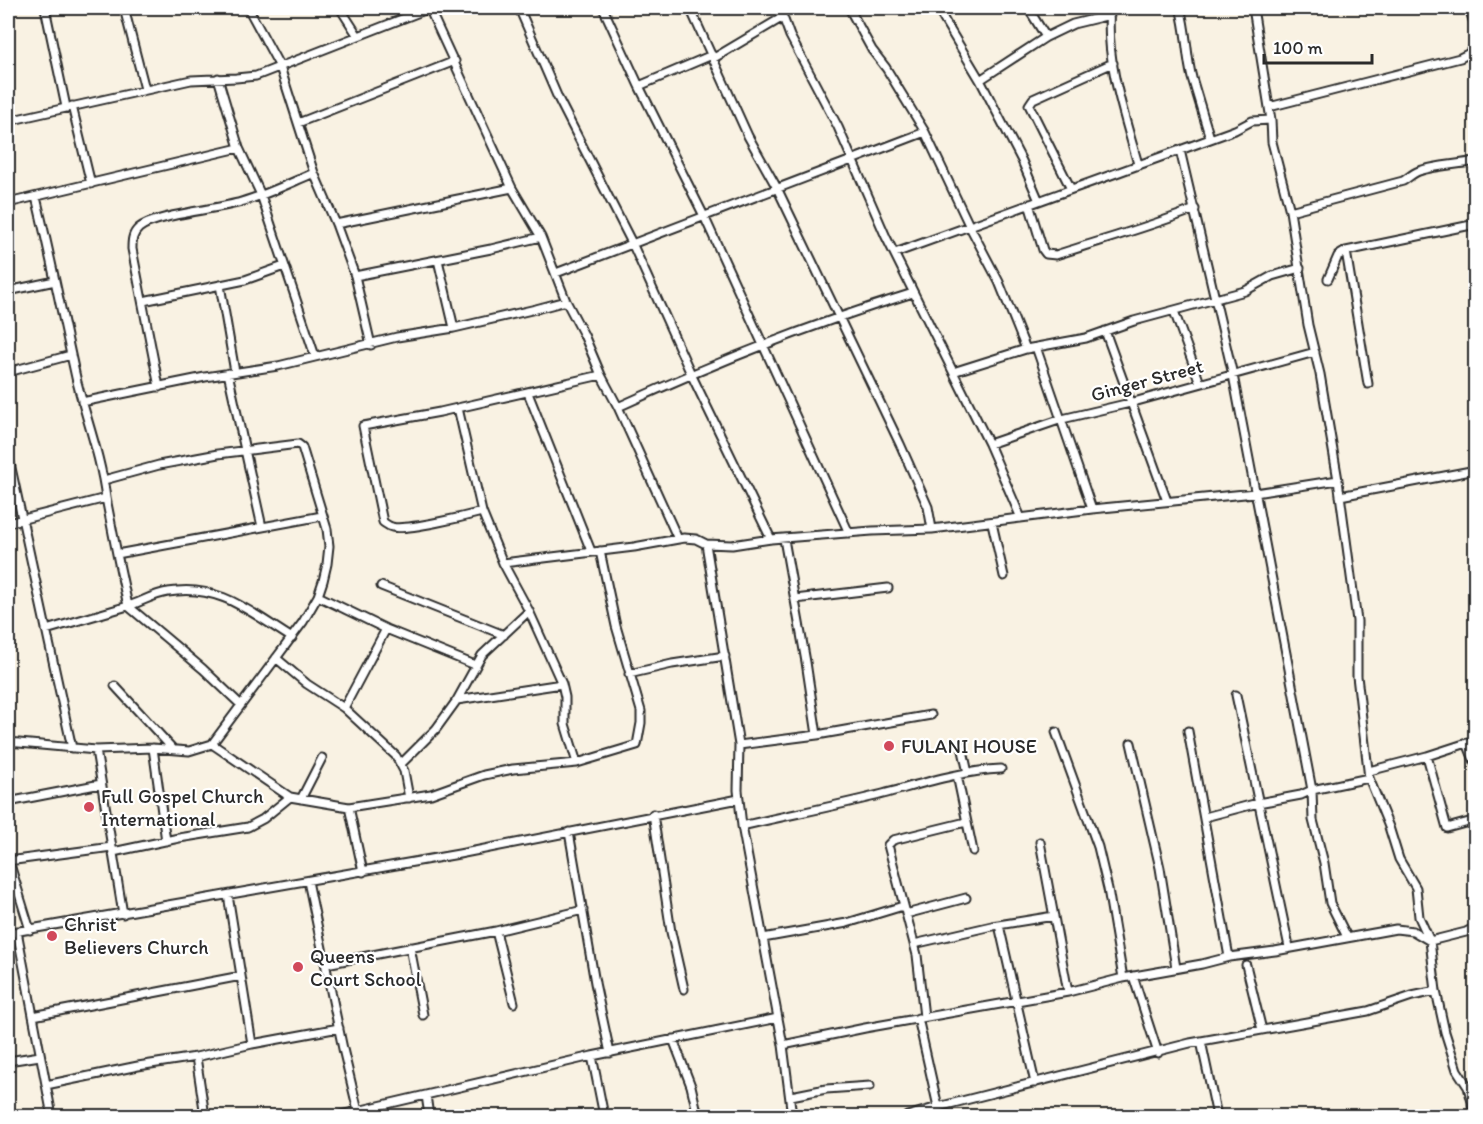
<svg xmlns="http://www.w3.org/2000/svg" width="1483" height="1124" viewBox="0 0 1483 1124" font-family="Itim,sans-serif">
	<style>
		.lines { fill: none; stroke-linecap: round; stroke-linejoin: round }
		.minor-casing { stroke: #2b2b2b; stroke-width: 11 }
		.minor { stroke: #fff; stroke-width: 7 }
		.poi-dot { fill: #d1495b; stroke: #fff; stroke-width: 2 }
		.labels { text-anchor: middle; stroke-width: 4.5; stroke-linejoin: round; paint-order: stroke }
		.street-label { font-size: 20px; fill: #2b2b2b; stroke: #fff }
		.poi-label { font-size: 20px; fill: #2b2b2b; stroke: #fff; text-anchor: start }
	</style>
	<rect width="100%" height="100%" fill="#f9f2e3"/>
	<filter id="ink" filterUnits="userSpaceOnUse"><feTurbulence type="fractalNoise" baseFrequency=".0167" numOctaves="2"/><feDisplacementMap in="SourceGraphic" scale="12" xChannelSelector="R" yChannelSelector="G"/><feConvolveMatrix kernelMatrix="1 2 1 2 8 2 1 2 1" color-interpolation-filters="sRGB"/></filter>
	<g filter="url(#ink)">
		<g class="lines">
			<defs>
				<path id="minor" d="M45 8 66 107
					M124 8 145 89
					M248 8 280 67 314 173 336 224 355 276 371 345
					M340 8 358 36
					M429 8 512 188 541 237 566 301 584 335 601 375 618 407 678 539
					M519 8 558 98 632 243 691 374 771 539
					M603 8 639 86 704 216 849 533
					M690 8 748 136 777 188 900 444 928 507 932 529
					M777 8 783 17 790 36 838 127 886 237 989 444 1021 518
					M849 8 872 50 886 68 925 132 969 225 999 282 1026 349
					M937 8 980 80 1022 161 1039 201
					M1028 8 1046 37
					M1110 8C1105 60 1124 114 1138 164
					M1180 8C1187 31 1186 55 1192 78 1198 98 1204 118 1210 138
					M1253 8 1271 120 1272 142 1290 211 1308 325 1320 374 1338 480 1357 621V676L1369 778 1389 827 1399 859 1416 888 1419 917 1430 941 1436 991 1445 1032 1457 1070 1468 1087 1472 1102 1473 1116
					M1469 8 1476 29
					M714 58 783 17
					M218 78 239 148 261 195 315 356
					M980 80 1046 37 1073 24 1110 15
					M639 86 712 55
					M72 106 91 184
					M1269 107 1460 58 1468 54 1476 46
					M8 121 191 80 236 78 256 76 430 8
					M298 123 455 61
					M1180 150 1233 375 1312 790 1313 820 1324 863 1330 903 1347 937
					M1071 189 1029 105 1033 99 1113 63
					M8 203 239 148
					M1029 204 1043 250 1046 254 1056 255C1102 240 1149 227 1195 209
					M1290 211 1403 181C1408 178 1413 173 1419 171 1436 165 1457 165 1476 161
					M336 224 512 188
					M1346 251 1368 384
					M895 253 1180 150 1235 130 1252 121 1271 120
					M438 260 454 328
					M556 273 925 132
					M355 276 491 249 541 237
					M1328 279 1338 256 1346 251 1476 224
					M220 285 235 372
					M8 291 55 281
					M143 301 245 280 284 266
					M1174 311 1200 383
					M1105 331 1167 501
					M1036 347 1092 509
					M8 372 71 355
					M953 372 1026 349 1086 338 1134 321 1245 291 1272 276 1300 268
					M228 373 262 527
					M159 387 132 249C132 241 132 234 139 228 154 215 219 209 241 202 266 195 290 183 314 173
					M528 393 591 551
					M82 402 205 377 278 366 397 337 454 328 536 309 566 301
					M618 407C714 363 812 324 913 293
					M458 408 482 512 503 563 529 611 562 684 565 697V724L577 763
					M989 444 1062 419 1130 403 1315 352
					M8 454 72 748
					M1340 496 1476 470
					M106 498 117 554 322 516
					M482 512C467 516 405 531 392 527 388 526 386 524 383 522L363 426 440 412 601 375
					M8 523 106 498C101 458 87 421 77 382 63 320 51 258 36 197
					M992 523 1004 576
					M784 539 806 662 817 735
					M706 544 739 745 738 790 742 826 783 1045 792 1116
					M503 563 634 547 684 538 696 539 706 544 732 545 771 539 872 531 932 529 1092 509 1255 493 1338 480
					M381 586 504 635
					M318 596 386 629 475 665
					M795 599 888 588
					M46 630 128 606 117 554
					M276 658 307 684 344 708 396 756 404 771 409 798
					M629 674 672 664 725 656
					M115 686 172 748
					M1236 695 1289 947
					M457 700 562 684
					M241 705 203 669 128 606C141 602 154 594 168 592 219 583 250 612 292 638
					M344 708 386 629
					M1188 731 1229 957
					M1056 732 1098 847 1108 889 1123 978
					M8 742 96 750 153 748 189 751 212 744 303 622 318 596 323 581 327 564 329 546 327 529 302 447 298 444 218 454 159 465 104 480
					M1131 743 1160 868 1176 968
					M212 744 290 797 349 807 431 794 484 775 513 769 577 763 637 745 641 723V711L616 626 600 551
					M739 745 817 735 931 715
					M962 746 968 773
					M153 748 166 841
					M96 750 123 914
					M1427 756 1447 828 1476 820
					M401 764 436 729 457 700 482 655 529 611
					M1369 771 1427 756 1467 743 1476 765
					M957 775 973 851
					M301 799 322 758
					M8 802 101 784
					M349 807 363 872
					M653 814 671 932 684 989
					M1205 817 1258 803 1301 795 1312 790 1369 778
					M742 826C789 815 836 806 883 794 921 784 960 771 1001 769
					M569 832 595 983 610 1053
					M1040 842 1068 992
					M113 852 179 838 248 827 263 819 290 797
					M8 861 112 847
					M9 861 30 930
					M308 881 343 1049 358 1111
					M228 895 252 1044
					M906 914 966 898
					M999 925 1035 1083
					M17 931 52 1116
					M496 931 514 1003
					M8 933 459 854 739 799
					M763 938 847 923 903 906
					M914 944 992 926 1054 916
					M410 947 423 1015
					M326 964 496 931 583 910
					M1246 965 1262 1030
					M1133 976 1158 1053
					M33 1016 241 976
					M924 1017 917 955 888 845 893 840 966 822
					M918 1018 938 1107
					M673 1039 691 1086 698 1116
					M1201 1041 1217 1116
					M783 1045 865 1028 1068 992 1123 978 1202 964 1229 957 1275 951 1396 929 1413 931 1430 941 1466 932 1476 927
					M592 1056 604 1116
					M196 1057 205 1116
					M8 1061 40 1056
					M46 1085 138 1066 196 1057 252 1044 339 1028
					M426 1095 429 1116
					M791 1096 826 1089 870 1086
					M336 1116 592 1056 778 1018
					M907 1116 938 1107 1190 1043 1368 1011 1412 996 1436 991"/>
			</defs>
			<!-- minor casing -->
			<use href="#minor" class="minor-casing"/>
			<!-- minor -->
			<use href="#minor" class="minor"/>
		</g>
	</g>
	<!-- markers -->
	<g class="poi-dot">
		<circle cx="889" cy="746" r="6"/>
		<circle cx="89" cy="807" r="6"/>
		<circle cx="52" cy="936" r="6"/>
		<circle cx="298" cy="967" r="6"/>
	</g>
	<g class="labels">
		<!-- street labels -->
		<g class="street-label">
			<text transform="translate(1147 380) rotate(-15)" y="7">Ginger Street</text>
		</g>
		<!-- poi labels -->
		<g class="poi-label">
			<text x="901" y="753">FULANI HOUSE</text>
			<text x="101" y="803">Full Gospel Church<tspan x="101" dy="23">International</tspan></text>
			<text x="64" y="931">Christ<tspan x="64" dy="23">Believers Church</tspan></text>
			<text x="310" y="963">Queens<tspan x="310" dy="23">Court School</tspan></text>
		</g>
	</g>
	<!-- margin -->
	<rect width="1483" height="1124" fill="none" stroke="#fff" stroke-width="30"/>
	<rect x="15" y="15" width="1453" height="1094" fill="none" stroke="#2b2b2b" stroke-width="2" filter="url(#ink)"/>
	<!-- scale -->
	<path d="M1264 54v9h108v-9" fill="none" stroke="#2b2b2b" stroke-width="3"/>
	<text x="1273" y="54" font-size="18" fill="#2b2b2b" stroke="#ffffff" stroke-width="4.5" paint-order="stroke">100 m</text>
</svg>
